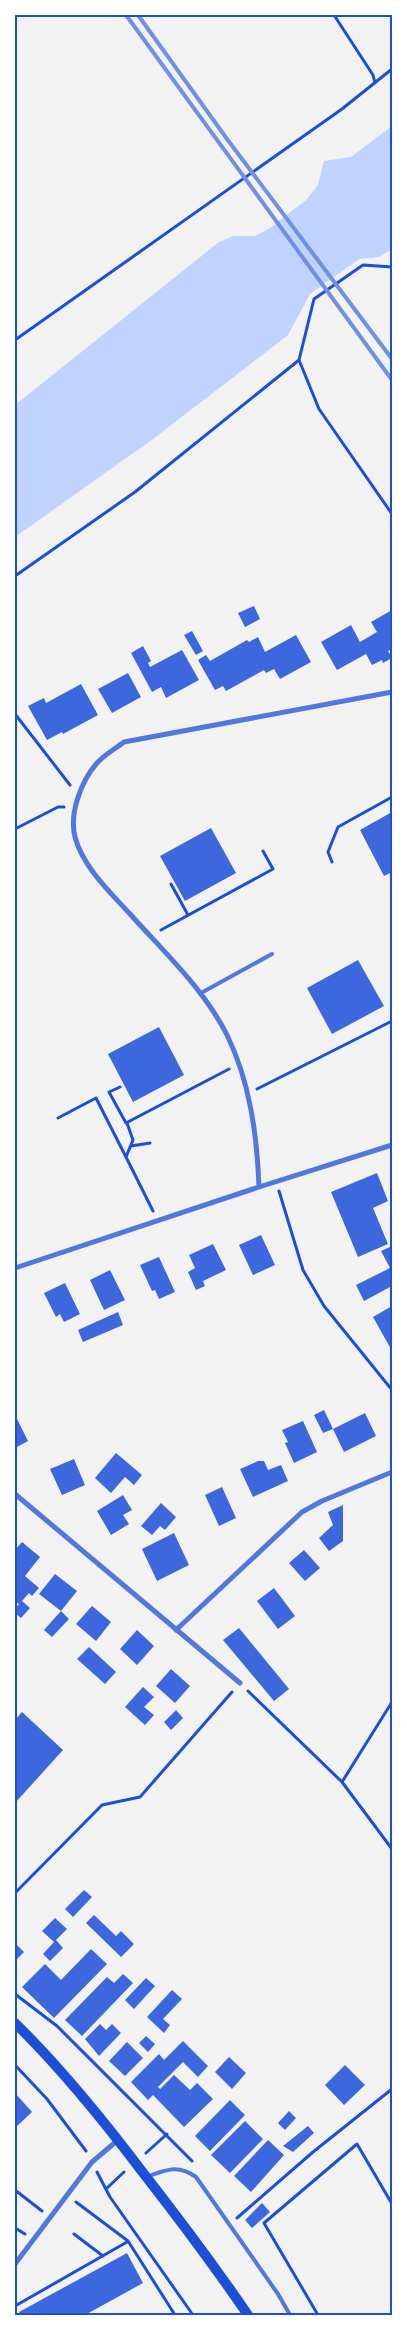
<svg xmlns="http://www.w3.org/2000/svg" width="407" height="2330" viewBox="0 0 407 2330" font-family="'Varela Round',sans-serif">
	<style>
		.water { fill: #bfd3fe }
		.building { fill: #3d67dc }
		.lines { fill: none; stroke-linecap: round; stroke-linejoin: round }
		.path { stroke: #1d4ed8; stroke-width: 3 }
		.service { stroke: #5277de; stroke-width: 4 }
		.minor { stroke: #5277de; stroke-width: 5 }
		.secondary { stroke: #1d4ed8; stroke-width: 10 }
		.rail { stroke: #7290e2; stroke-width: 4 }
		.neatline { fill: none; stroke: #1d4ed8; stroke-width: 2 }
	</style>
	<rect width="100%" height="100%" fill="#f2f2f2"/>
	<!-- water -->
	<path class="water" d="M392 126V249L379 257 359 259 310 294 288 335 153 439 15 537V405L219 242 233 236H255L270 228 306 200 318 185 324 161 351 157Z"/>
	<!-- building -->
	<path class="building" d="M254 606 260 619 245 627 238 613Z
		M392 610V649L388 651 392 658 383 663 382 660 372 665 366 654 337 670 321 642 351 625 360 642 377 632 371 622Z
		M192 631 203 651 196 655 184 635Z
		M296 635 311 662 280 679 274 669 266 673 264 670 226 691 223 686 215 690 198 660 206 655 210 661 247 640 249 642 258 637 265 652Z
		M143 646 151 661 148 663 150 667 182 650 199 680 166 698 161 687 152 692 131 653Z
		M128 673 141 697 112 713 98 689Z
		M81 684 98 715 63 734 62 732 47 740 28 706 44 698 46 703Z
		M392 812V872L384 876 360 830Z
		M211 828 236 873 185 901 160 856Z
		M358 960 384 1006 332 1034 307 988Z
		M159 1027 184 1075 133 1102 108 1054Z
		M377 1173 388 1201 373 1208 388 1244 358 1257 331 1192Z
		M261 1235 275 1265 253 1275 239 1245Z
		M213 1244 226 1270 203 1281 205 1286 196 1290 188 1272 195 1268 189 1255Z
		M392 1246V1286L364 1301 356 1285 390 1268 381 1251Z
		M159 1257 175 1292 159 1299 155 1290 152 1291 140 1265Z
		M110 1270 125 1300 104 1310 90 1280Z
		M65 1283 80 1314 64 1322 60 1314 56 1317 44 1293Z
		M392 1306V1351L373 1317Z
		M118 1312 123 1325 83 1342 78 1330Z
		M324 1410 333 1429 323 1433 314 1415Z
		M365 1413 376 1436 344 1452 333 1429Z
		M15 1415 28 1441 15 1448Z
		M303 1421 317 1452 294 1463 285 1443 288 1442 282 1430Z
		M116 1453 142 1475 134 1485 125 1477 111 1493 95 1478Z
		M74 1459 85 1485 62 1495 50 1469Z
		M258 1461H264L268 1470 281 1465 288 1481 253 1497 240 1469Z
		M222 1487 236 1518 219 1526 205 1495Z
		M123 1495 132 1510 123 1515 129 1524 111 1535 97 1511Z
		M161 1503 176 1517 165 1530 160 1526 152 1535 141 1526Z
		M343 1505V1541L329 1551 319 1538 333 1525 328 1512Z
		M174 1533 189 1565 157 1581 142 1549Z
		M22 1542 40 1557 25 1576 39 1588 32 1596 29 1593 22 1601 30 1608 21 1618 15 1613V1609L19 1604 15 1601V1550Z
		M304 1550 320 1568 305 1581 289 1563Z
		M55 1574 77 1591 61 1611 69 1619 52 1637 44 1630 61 1611 39 1594Z
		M274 1588 295 1616 278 1629 257 1601Z
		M92 1606 111 1622 96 1641 76 1624Z
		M239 1628 289 1689 274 1701 223 1640Z
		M137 1630 154 1646 137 1665 120 1649Z
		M89 1647 116 1672 105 1684 77 1659Z
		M171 1669 190 1686 175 1703 156 1686Z
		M143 1687 154 1697 144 1707 154 1715 145 1725 125 1707Z
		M176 1710 183 1718 171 1730 164 1722Z
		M22 1712 63 1750 15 1803V1720Z
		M84 1890 92 1897 73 1917 65 1909Z
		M94 1915 116 1936 121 1931 134 1944 121 1957 86 1923Z
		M55 1918 67 1929 56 1940 63 1948 50 1961 43 1954 54 1942 42 1931Z
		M15 1943 24 1952 15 1961Z
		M91 1949 107 1964 54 2018 22 1987 45 1964 61 1980Z
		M123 1974 133 1983 82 2036 65 2020 107 1977 114 1983Z
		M146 1978 155 1986 134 2009 125 2000Z
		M172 1990 182 1999 163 2019 170 2025 164 2033 147 2017Z
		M100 2024 106 2030 112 2024 121 2033 99 2056 85 2039Z
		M146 2036 155 2044 148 2052 139 2043Z
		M183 2041 208 2066 198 2077 183 2062 158 2087 160 2089 174 2075 190 2090 197 2083 213 2099 184 2127 153 2095 148 2100 131 2082 159 2054 164 2060Z
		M127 2042 143 2058 125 2076 109 2061Z
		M229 2057 246 2073 232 2089 215 2072Z
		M345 2065 365 2085 344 2105 325 2085Z
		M15 2093 32 2112 15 2128Z
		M230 2100 245 2115 210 2151 195 2136Z
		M289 2111 296 2118 285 2130 278 2123Z
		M245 2121 263 2139 230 2173 211 2155Z
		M308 2126 314 2133 293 2152 283 2146Z
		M268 2140 284 2155 251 2192 234 2176Z
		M262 2203 270 2212 252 2228 245 2220Z
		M127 2253 143 2283 85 2315H21L19 2312Z"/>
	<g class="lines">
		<!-- path -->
		<path class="path" d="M334 15 373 75 375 83
			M392 267 363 265 314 299 299 360 319 409 392 514
			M15 340 342 109 392 69
			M15 576 135 492 299 360
			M15 714 70 785
			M15 829 58 807H64
			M332 862 328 852 338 827 392 797
			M171 884 188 915
			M161 930 273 869 263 851
			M120 1087 109 1092 126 1123 229 1069
			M257 1089 392 1021
			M58 1118 96 1098 126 1157
			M127 1123 133 1140 126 1157 153 1211
			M131 1146 150 1143
			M279 1191 303 1270 324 1306 392 1390
			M248 1691 342 1782 392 1849
			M342 1782 392 1702
			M15 1893 102 1805 140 1797 232 1692
			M15 1994 57 2026 192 2161
			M15 2065 47 2099 86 2151
			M146 2153 167 2134
			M97 2172 110 2197 193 2315
			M106 2189 124 2172
			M15 2190 42 2211
			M76 2202 128 2241 175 2315
			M237 2218 313 2152 392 2089
			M15 2228 25 2234
			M74 2234 103 2256
			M15 2306 127 2242
			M318 2315 264 2223 357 2144 392 2204"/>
		<!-- service -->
		<path class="service" d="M201 993 272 954
			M146 2177C167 2170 177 2164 196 2177L278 2294 290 2315"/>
		<!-- minor -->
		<path class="minor" d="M259 1187C257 1135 250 1082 227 1035 204 989 164 952 130 914 110 892 83 867 75 837 69 814 81 781 97 763 104 755 115 749 124 742L392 692
			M15 1268 259 1187 392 1145
			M15 1494 240 1683
			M176 1630 302 1512 322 1501 392 1472
			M15 2264 92 2162 118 2140"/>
		<!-- secondary -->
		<path class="secondary" d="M15 2023C62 2069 104 2121 144 2174 180 2220 215 2267 248 2315"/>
		<!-- rail -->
		<path class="rail" d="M126 15 392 380
			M138 15 227 139 392 359"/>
	</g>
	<!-- border -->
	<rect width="407" height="2330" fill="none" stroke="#ffffff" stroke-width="32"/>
	<rect x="16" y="16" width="375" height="2298" class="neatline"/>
</svg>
